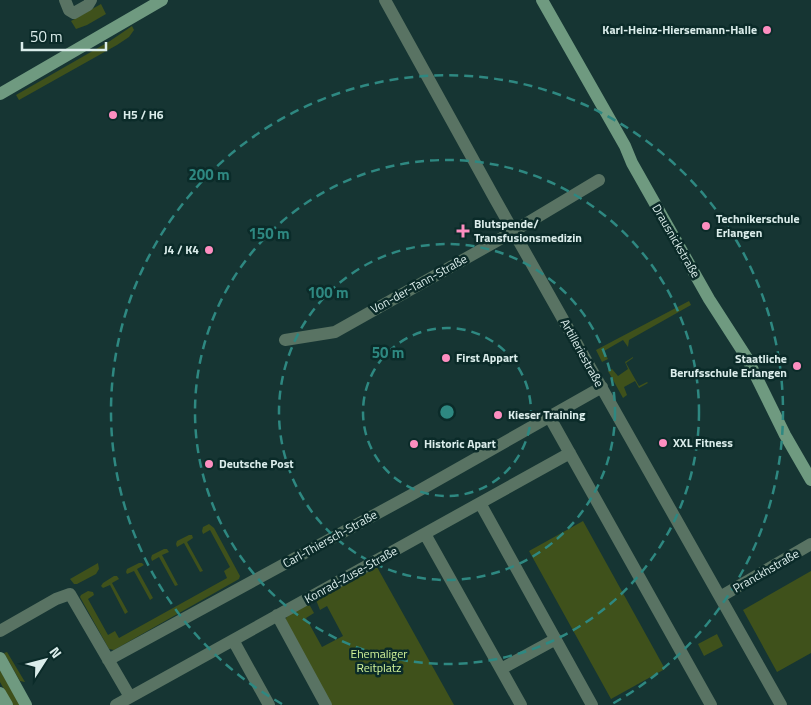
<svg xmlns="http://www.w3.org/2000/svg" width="811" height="705" viewBox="0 0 811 705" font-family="'Titillium Web',sans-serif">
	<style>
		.green { fill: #3f511b }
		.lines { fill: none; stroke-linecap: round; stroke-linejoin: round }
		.street { stroke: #597363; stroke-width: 12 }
		.secondary { stroke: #6f9a80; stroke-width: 12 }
		.ring { fill: none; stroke: #2e8881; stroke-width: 2.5; stroke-dasharray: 9 6 }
		.poi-dot { fill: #fd8ec0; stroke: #0b2b29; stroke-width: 2 }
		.labels { text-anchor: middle; stroke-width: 5; stroke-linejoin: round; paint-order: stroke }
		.poi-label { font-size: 12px; font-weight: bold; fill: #dbedeb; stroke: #0b2b29; text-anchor: start }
		.street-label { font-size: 12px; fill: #dbedeb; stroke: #0b2b29 }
		.park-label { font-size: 12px; fill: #d1f399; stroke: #0b2b29 }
		.centre { fill: #2e8881; stroke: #0b2b29; stroke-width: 2.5 }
		.ring-label { font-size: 15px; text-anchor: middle; font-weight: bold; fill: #2e8881; stroke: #0b2b29; stroke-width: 5; stroke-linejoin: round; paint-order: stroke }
	</style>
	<rect width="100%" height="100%" fill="#163533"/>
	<!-- green -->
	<path class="green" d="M101 4 106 14 87 25 76 29 71 21Z
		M132 26 134 30 129 37 117 45 19 100 16 95 110 41Z
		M689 301 691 305 629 340 628 347 623 340 604 351 608 359 602 362 596 350Z
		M633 357V358L626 363 639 386 647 382 648 383 639 388 635 381 624 387 627 395 623 398 608 371 612 369 618 376 628 369 625 362Z
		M583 521 665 669 611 699 529 551Z
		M209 524 214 528 240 576 239 579 114 650 109 649 80 597 81 595 88 591 93 592 94 595 88 599 108 635 115 631 119 638 227 578 224 571 230 567 210 530 203 534 202 531 203 527Z
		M189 535H192L193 538 187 542 203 571 200 572 184 543 177 547 176 544 177 541Z
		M164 549H167L169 552 162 555 178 585 175 586 159 557 152 561 151 558 152 555Z
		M98 563 99 569 96 574 77 584H74L70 579Z
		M139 563H142L144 565 137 569 153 598 150 600 134 571 127 574 126 572 127 569Z
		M377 567 454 705H331L285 620 288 615 309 604 314 613 306 618 322 647 343 636 327 606 320 610 316 600Z
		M811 571V653L777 672 743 610Z
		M114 576H117L119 579 112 583 128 612 125 614 110 585 103 588 101 586 103 583Z
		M717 634 723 646 704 656 698 644Z
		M7 652 25 682 20 681 4 653Z
		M0 670 20 705H13L0 682Z"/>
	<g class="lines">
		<!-- street -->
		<path class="street" d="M65 0 69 10 74 13 88 5 91 0
			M385 0 495 199 781 705
			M285 340 335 332 502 238 599 180
			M549 416 711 705
			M480 503 592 705
			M425 534 521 705
			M720 597 811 544
			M277 615 326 705
			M0 631 56 599 70 594 130 697
			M233 640 269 705
			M108 660 413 494 602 387
			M501 669 556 639
			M116 705 570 453"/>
		<!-- secondary -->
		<path class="secondary" d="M542 0 625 146 632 163 709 299 747 358 785 435 811 480
			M0 94 162 0
			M0 658 26 705
			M0 693 7 705"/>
	</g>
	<!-- distance rings -->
	<g class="ring">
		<circle cx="447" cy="412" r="84"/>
		<circle cx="447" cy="412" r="168"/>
		<circle cx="447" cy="412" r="252"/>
		<path d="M282 704A336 336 0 1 1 612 704"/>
	</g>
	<!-- markers -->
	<g class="poi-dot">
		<circle cx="767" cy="30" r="5"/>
		<circle cx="113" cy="115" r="5"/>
		<circle cx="706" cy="226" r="5"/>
		<path d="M460.5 223.5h5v5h5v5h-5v5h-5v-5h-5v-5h5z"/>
		<circle cx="209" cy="250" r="5"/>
		<circle cx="446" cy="358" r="5"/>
		<circle cx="797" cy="366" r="5"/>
		<circle cx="498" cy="415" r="5"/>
		<circle cx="663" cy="443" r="5"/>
		<circle cx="414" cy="444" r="5"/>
		<circle cx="209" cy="464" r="5"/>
	</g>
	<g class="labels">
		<!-- poi labels -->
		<g class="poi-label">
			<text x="757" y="34" text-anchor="end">Karl-Heinz-Hiersemann-Halle</text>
			<text x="123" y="119">H5 / H6</text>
			<text x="716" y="223">Technikerschule<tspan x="716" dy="14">Erlangen</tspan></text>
			<text x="474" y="228">Blutspende/<tspan x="474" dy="14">Transfusionsmedizin</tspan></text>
			<text x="199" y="254" text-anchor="end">J4 / K4</text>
			<text x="456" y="362">First Appart</text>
			<text x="787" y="363" text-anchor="end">Staatliche<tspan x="787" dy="14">Berufsschule Erlangen</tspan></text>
			<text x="508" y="419">Kieser Training</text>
			<text x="673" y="447">XXL Fitness</text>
			<text x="424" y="448">Historic Apart</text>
			<text x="219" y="468">Deutsche Post</text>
		</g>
		<!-- street labels -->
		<g class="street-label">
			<text transform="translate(676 241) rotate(60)" y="4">Drausnickstraße</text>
			<text transform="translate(419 284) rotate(-29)" y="4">Von-der-Tann-Straße</text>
			<text transform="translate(582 353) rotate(61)" y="4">Artilleriestraße</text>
			<text transform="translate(330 539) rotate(-29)" y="4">Carl-Thiersch-Straße</text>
			<text transform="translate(766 571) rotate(-30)" y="4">Pranckhstraße</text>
			<text transform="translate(351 575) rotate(-29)" y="4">Konrad-Zuse-Straße</text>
		</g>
		<!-- park labels -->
		<g class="park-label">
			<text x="379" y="658">Ehemaliger<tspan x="379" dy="14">Reitplatz</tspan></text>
		</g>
	</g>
	<circle cx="447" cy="412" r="8" class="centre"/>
	<g class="ring-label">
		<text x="209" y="180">200 m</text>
		<text x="269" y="239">150 m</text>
		<text x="328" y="298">100 m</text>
		<text x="388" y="358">50 m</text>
	</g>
	<!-- north arrow -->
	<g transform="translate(45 660) rotate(54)" stroke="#0b2b29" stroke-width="4" paint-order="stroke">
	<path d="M0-4L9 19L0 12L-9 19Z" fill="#dbedeb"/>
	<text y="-8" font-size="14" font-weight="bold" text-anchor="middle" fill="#dbedeb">N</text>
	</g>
	<!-- scale -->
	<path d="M22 42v8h84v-8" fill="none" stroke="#dbedeb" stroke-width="2.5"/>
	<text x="30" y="42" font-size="15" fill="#dbedeb" stroke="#0b2b29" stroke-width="4" paint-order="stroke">50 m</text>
</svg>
